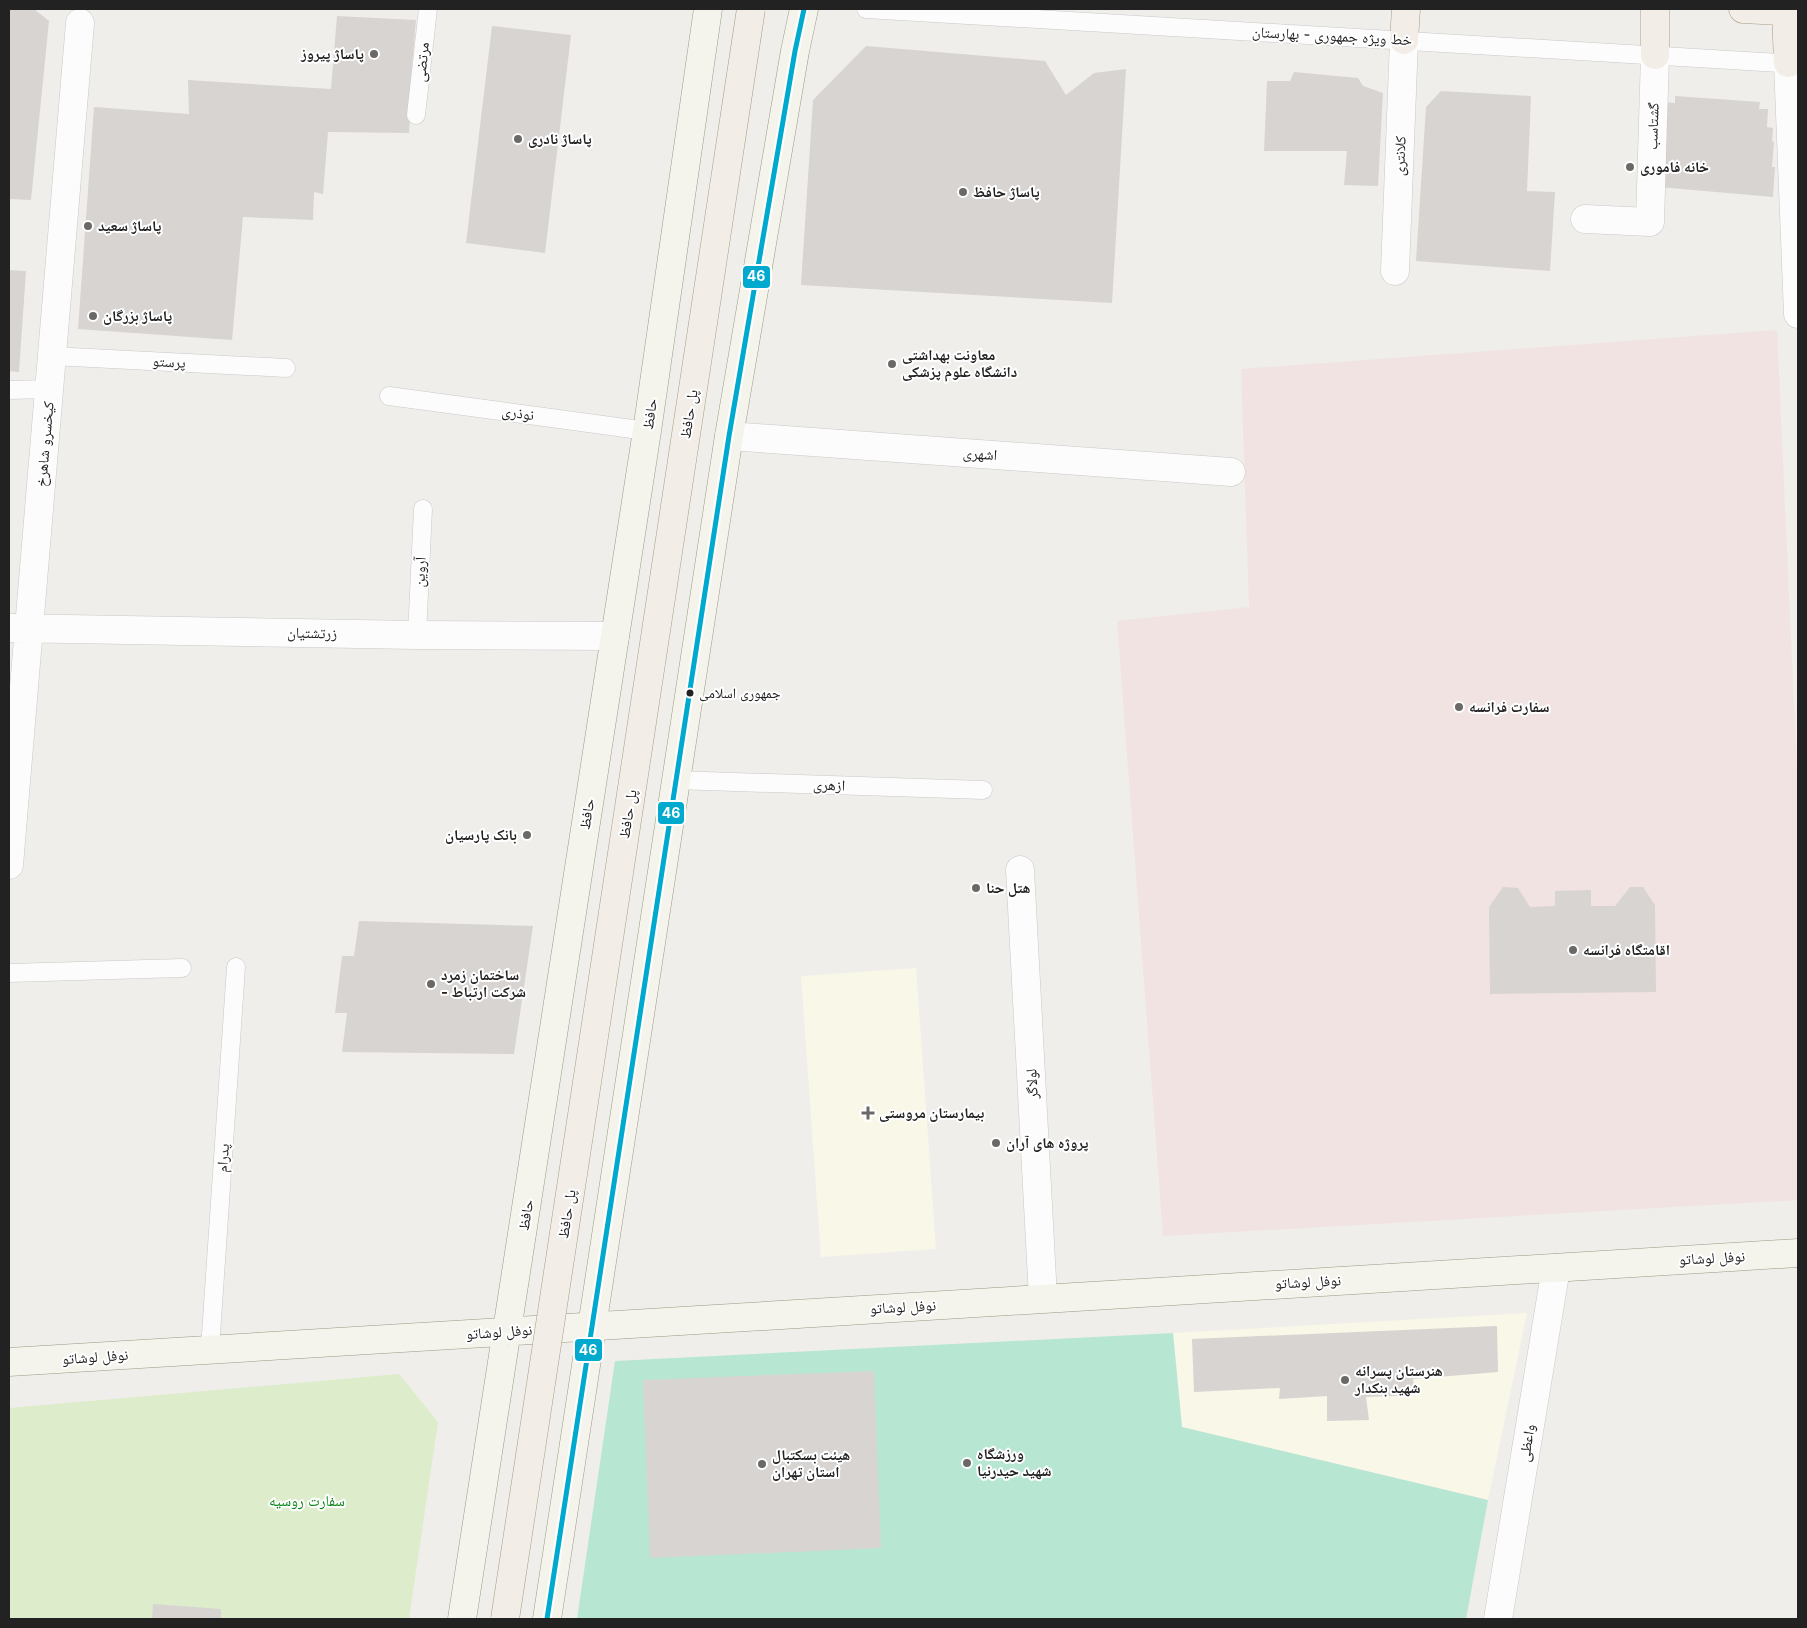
<svg xmlns="http://www.w3.org/2000/svg" width="1807" height="1628" viewBox="0 0 1807 1628" font-family="Inter,'Noto Naskh Arabic',sans-serif">
	<style>
		.commercial { fill: #f1e3e1 }
		.education { fill: #f8f7e8 }
		.grass { fill: #ddeccb }
		.pitch { fill: #b7e6d2 }
		.building { fill: #d7d4d2 }
		.lines { fill: none; stroke-linecap: round; stroke-linejoin: round }
		.lane-casing { stroke: #c9c8c7; stroke-width: 19 }
		.street-casing { stroke: #c9c8c7; stroke-width: 29 }
		.secondary-casing { stroke: #999a82; stroke-width: 29 }
		.primary-casing { stroke: #a79c86; stroke-width: 29 }
		.lane { stroke: #fdfcfc; stroke-width: 18 }
		.street { stroke: #fdfcfc; stroke-width: 28 }
		.secondary { stroke: #f4f4ed; stroke-width: 28 }
		.primary { stroke: #f3ede7; stroke-width: 28 }
		.primary-bridge-casing { stroke: #a79c86; stroke-width: 29; stroke-linecap: butt }
		.primary-bridge { stroke: #f3ede7; stroke-width: 28 }
		.bus-1-casing { stroke: #fff; stroke-width: 9 }
		.bus-1 { stroke: #00a9ce; stroke-width: 5 }
		.poi-dot { fill: #6a6968; stroke: #fff; stroke-width: 2 }
		.bus-dot { fill: #222; stroke: #fff; stroke-width: 2 }
		.labels { text-anchor: middle; stroke-width: 4; stroke-linejoin: round; paint-order: stroke }
		.bus-label { font-size: 14px; fill: #222; stroke: #fff; text-anchor: start }
		.street-label { font-size: 15px; fill: #222; stroke: #fff }
		.poi-label { font-size: 15px; font-weight: bold; fill: #222; stroke: #fff; text-anchor: start }
		.park-label { font-size: 15px; fill: #0c8416; stroke: #fff }
		.line-badge { stroke: #fff; stroke-width: 2 }
		.badge-label { font-size: 14px; text-anchor: middle; font-weight: bold; fill: #fff }
	</style>
	<rect width="100%" height="100%" fill="#f0eeeb"/>
	<!-- commercial -->
	<path class="commercial" d="M1777 330 1798 792V1200L1163 1236 1117 621 1249 607 1241 369Z"/>
	<!-- education -->
	<path class="education" d="M916 968 936 1249 821 1257 801 976Z
		M1527 1313 1488 1500 1182 1427 1173 1333Z"/>
	<!-- grass -->
	<path class="grass" d="M399 1374 438 1422 409 1619H9V1408Z"/>
	<!-- pitch -->
	<path class="pitch" d="M1173 1333 1182 1427 1488 1500 1466 1619H577L615 1361Z"/>
	<!-- building -->
	<path class="building" d="M9 9H34L49 21 31 200 9 199Z
		M337 16 416 20 410 88H412L409 133 328 132 323 194 314 192 313 220 243 217 232 340 78 329 94 107 189 114 188 80 331 89Z
		M492 26 571 35 545 253 466 243Z
		M866 46 1045 61 1066 95 1094 73 1126 69 1112 303 801 285 813 100Z
		M1294 72 1358 78 1363 86 1383 93 1378 186 1344 185 1347 151H1264L1267 81H1290Z
		M1441 91 1531 96 1527 191 1555 192 1550 271 1416 261 1426 107Z
		M1675 96 1760 102 1759 109H1768L1767 127 1773 128 1772 141 1774 142 1772 167H1775L1773 197 1659 187 1666 102 1675 103Z
		M9 270 26 271 19 372 9 371Z
		M1503 887 1518 888 1530 907 1555 906V891L1591 890V906H1615L1630 887H1643L1655 905 1656 992 1490 994 1489 907Z
		M359 921 533 926 514 1054 342 1052 347 1013H335L342 956H354Z
		M1497 1326 1498 1372 1413 1379 1415 1395 1366 1397 1369 1420 1327 1421V1396L1279 1399 1280 1388 1194 1392 1192 1339Z
		M874 1371 881 1548 650 1558 643 1380Z
		M153 1604 221 1609V1619H152Z"/>
	<g class="lines">
		<defs>
			<path id="lane" d="M866 9 1798 64
				M416 115 428 9
				M52 356 286 368
				M9 390 50 389
				M389 396 647 431
				M417 635 423 509
				M675 780 983 790
				M9 973 182 968
				M210 1349 236 967"/>
			<path id="street" d="M1788 63 1798 314
				M1585 219 1650 222 1655 55
				M1395 271 1404 40
				M729 436 1231 472
				M9 628 417 635 615 636
				M9 865 80 23
				M1020 870 1043 1298
				M1498 1619 1556 1268"/>
			<path id="secondary" d="M9 1362 1798 1253
				M462 1619 647 431 708 9
				M547 1619 729 436 795 51 804 9"/>
			<path id="primary" d="M1655 9V55
				M1743 9 1798 12
				M1786 11 1788 63
				M1404 40 1406 9"/>
		</defs>
		<!-- lane casing -->
		<use href="#lane" class="lane-casing"/>
		<!-- street casing -->
		<use href="#street" class="street-casing"/>
		<!-- secondary casing -->
		<use href="#secondary" class="secondary-casing"/>
		<!-- primary casing -->
		<use href="#primary" class="primary-casing"/>
		<!-- lane -->
		<use href="#lane" class="lane"/>
		<!-- street -->
		<use href="#street" class="street"/>
		<!-- secondary -->
		<use href="#secondary" class="secondary"/>
		<!-- primary -->
		<use href="#primary" class="primary"/>
		<defs>
			<path id="primary-bridge" d="M505 1619 751 9"/>
		</defs>
		<!-- primary-bridge casing -->
		<use href="#primary-bridge" class="primary-bridge-casing"/>
		<!-- primary-bridge -->
		<use href="#primary-bridge" class="primary-bridge"/>
		<defs>
			<path id="bus-1" d="M547 1619 729 436 795 51 804 9"/>
		</defs>
		<!-- bus-1 casing -->
		<use href="#bus-1" class="bus-1-casing"/>
		<!-- bus-1 -->
		<use href="#bus-1" class="bus-1"/>
	</g>
	<!-- markers -->
	<g class="poi-dot">
		<circle cx="374" cy="54" r="5"/>
		<circle cx="518" cy="139" r="5"/>
		<circle cx="1630" cy="167" r="5"/>
		<circle cx="963" cy="192" r="5"/>
		<circle cx="88" cy="226" r="5"/>
		<circle cx="93" cy="316" r="5"/>
		<circle cx="892" cy="364" r="5"/>
		<circle cx="1459" cy="707" r="5"/>
		<circle cx="527" cy="835" r="5"/>
		<circle cx="976" cy="888" r="5"/>
		<circle cx="1573" cy="950" r="5"/>
		<circle cx="431" cy="984" r="5"/>
		<path d="M865.5 1105.5h5v5h5v5h-5v5h-5v-5h-5v-5h5z"/>
		<circle cx="996" cy="1143" r="5"/>
		<circle cx="1345" cy="1380" r="5"/>
		<circle cx="967" cy="1463" r="5"/>
		<circle cx="762" cy="1464" r="5"/>
	</g>
	<circle class="bus-dot" cx="690" cy="693" r="4.5"/>
	<g class="labels">
		<!-- bus labels -->
		<g class="bus-label">
			<text x="699" y="698">جمهوری اسلامی</text>
		</g>
		<!-- street labels -->
		<g class="street-label">
			<text transform="translate(1332 36) rotate(3)" y="5">خط ویژه جمهوری - بهارستان</text>
			<text transform="translate(422 62) rotate(-84)" y="5">مرتضی</text>
			<text transform="translate(1653 126) rotate(-88)" y="5">گشتاسب</text>
			<text transform="translate(1400 156) rotate(-88)" y="5">کلانتری</text>
			<text transform="translate(169 362) rotate(3)" y="5">پرستو</text>
			<text transform="translate(518 413) rotate(8)" y="5">نوذری</text>
			<text transform="translate(650 414) rotate(-82)" y="5">حافظ</text>
			<text transform="translate(689 414) rotate(-81)" y="5">پل حافظ</text>
			<text transform="translate(45 444) rotate(-85)" y="5">کیخسرو شاهرخ</text>
			<text transform="translate(980 454) rotate(4)" y="5">اشهری</text>
			<text transform="translate(420 572) rotate(-87)" y="5">آروین</text>
			<text transform="translate(312 633) rotate(1)" y="5">زرتشتیان</text>
			<text transform="translate(829 785) rotate(2)" y="5">ازهری</text>
			<text transform="translate(587 814) rotate(-81)" y="5">حافظ</text>
			<text transform="translate(628 814) rotate(-81)" y="5">پل حافظ</text>
			<text transform="translate(1032 1084) rotate(-93)" y="5">لولاگر</text>
			<text transform="translate(223 1158) rotate(-86)" y="5">پدرام</text>
			<text transform="translate(567 1214) rotate(-81)" y="5">پل حافظ</text>
			<text transform="translate(526 1215) rotate(-81)" y="5">حافظ</text>
			<text transform="translate(1712 1258) rotate(-3)" y="5">نوفل لوشاتو</text>
			<text transform="translate(1308 1282) rotate(-3)" y="5">نوفل لوشاتو</text>
			<text transform="translate(903 1307) rotate(-3)" y="5">نوفل لوشاتو</text>
			<text transform="translate(499 1332) rotate(-4)" y="5">نوفل لوشاتو</text>
			<text transform="translate(95 1357) rotate(-4)" y="5">نوفل لوشاتو</text>
			<text transform="translate(1527 1443) rotate(-81)" y="5">واعظی</text>
		</g>
		<!-- poi labels -->
		<g class="poi-label">
			<text x="364" y="59" text-anchor="end">پاساژ پیروز</text>
			<text x="528" y="144">پاساژ نادری</text>
			<text x="1640" y="172">خانه فاموری</text>
			<text x="973" y="197">پاساژ حافظ</text>
			<text x="98" y="231">پاساژ سعید</text>
			<text x="103" y="321">پاساژ بزرگان</text>
			<text x="902" y="360">معاونت بهداشتی<tspan x="902" dy="17">دانشگاه علوم پزشکی</tspan></text>
			<text x="1469" y="712">سفارت فرانسه</text>
			<text x="517" y="840" text-anchor="end">بانک پارسیان</text>
			<text x="986" y="893">هتل حنا</text>
			<text x="1583" y="955">اقامتگاه فرانسه</text>
			<text x="441" y="980">ساختمان زمرد<tspan x="441" dy="17">- شرکت ارتباط</tspan></text>
			<text x="879" y="1118">بیمارستان مروستی</text>
			<text x="1006" y="1148">پروژه های آران</text>
			<text x="1355" y="1376">هنرستان پسرانه<tspan x="1355" dy="17">شهید بنکدار</tspan></text>
			<text x="977" y="1459">ورزشگاه<tspan x="977" dy="17">شهید حیدرنیا</tspan></text>
			<text x="772" y="1460">هیئت بسکتبال<tspan x="772" dy="17">استان تهران</tspan></text>
		</g>
		<!-- park labels -->
		<g class="park-label">
			<text x="307" y="1506">سفارت روسیه</text>
		</g>
	</g>
	<g class="line-badge">
		<rect x="742" y="265" width="29" height="24" rx="5" fill="#00a9ce"/>
		<rect x="657" y="801" width="28" height="24" rx="5" fill="#00a9ce"/>
		<rect x="574" y="1338" width="29" height="24" rx="5" fill="#00a9ce"/>
	</g>
	<g class="badge-label">
		<text x="756" y="281">46</text>
		<text x="671" y="818">46</text>
		<text x="588" y="1355">46</text>
	</g>
	<!-- border -->
	<rect width="1807" height="1628" fill="none" stroke="#222222" stroke-width="20"/>
</svg>
